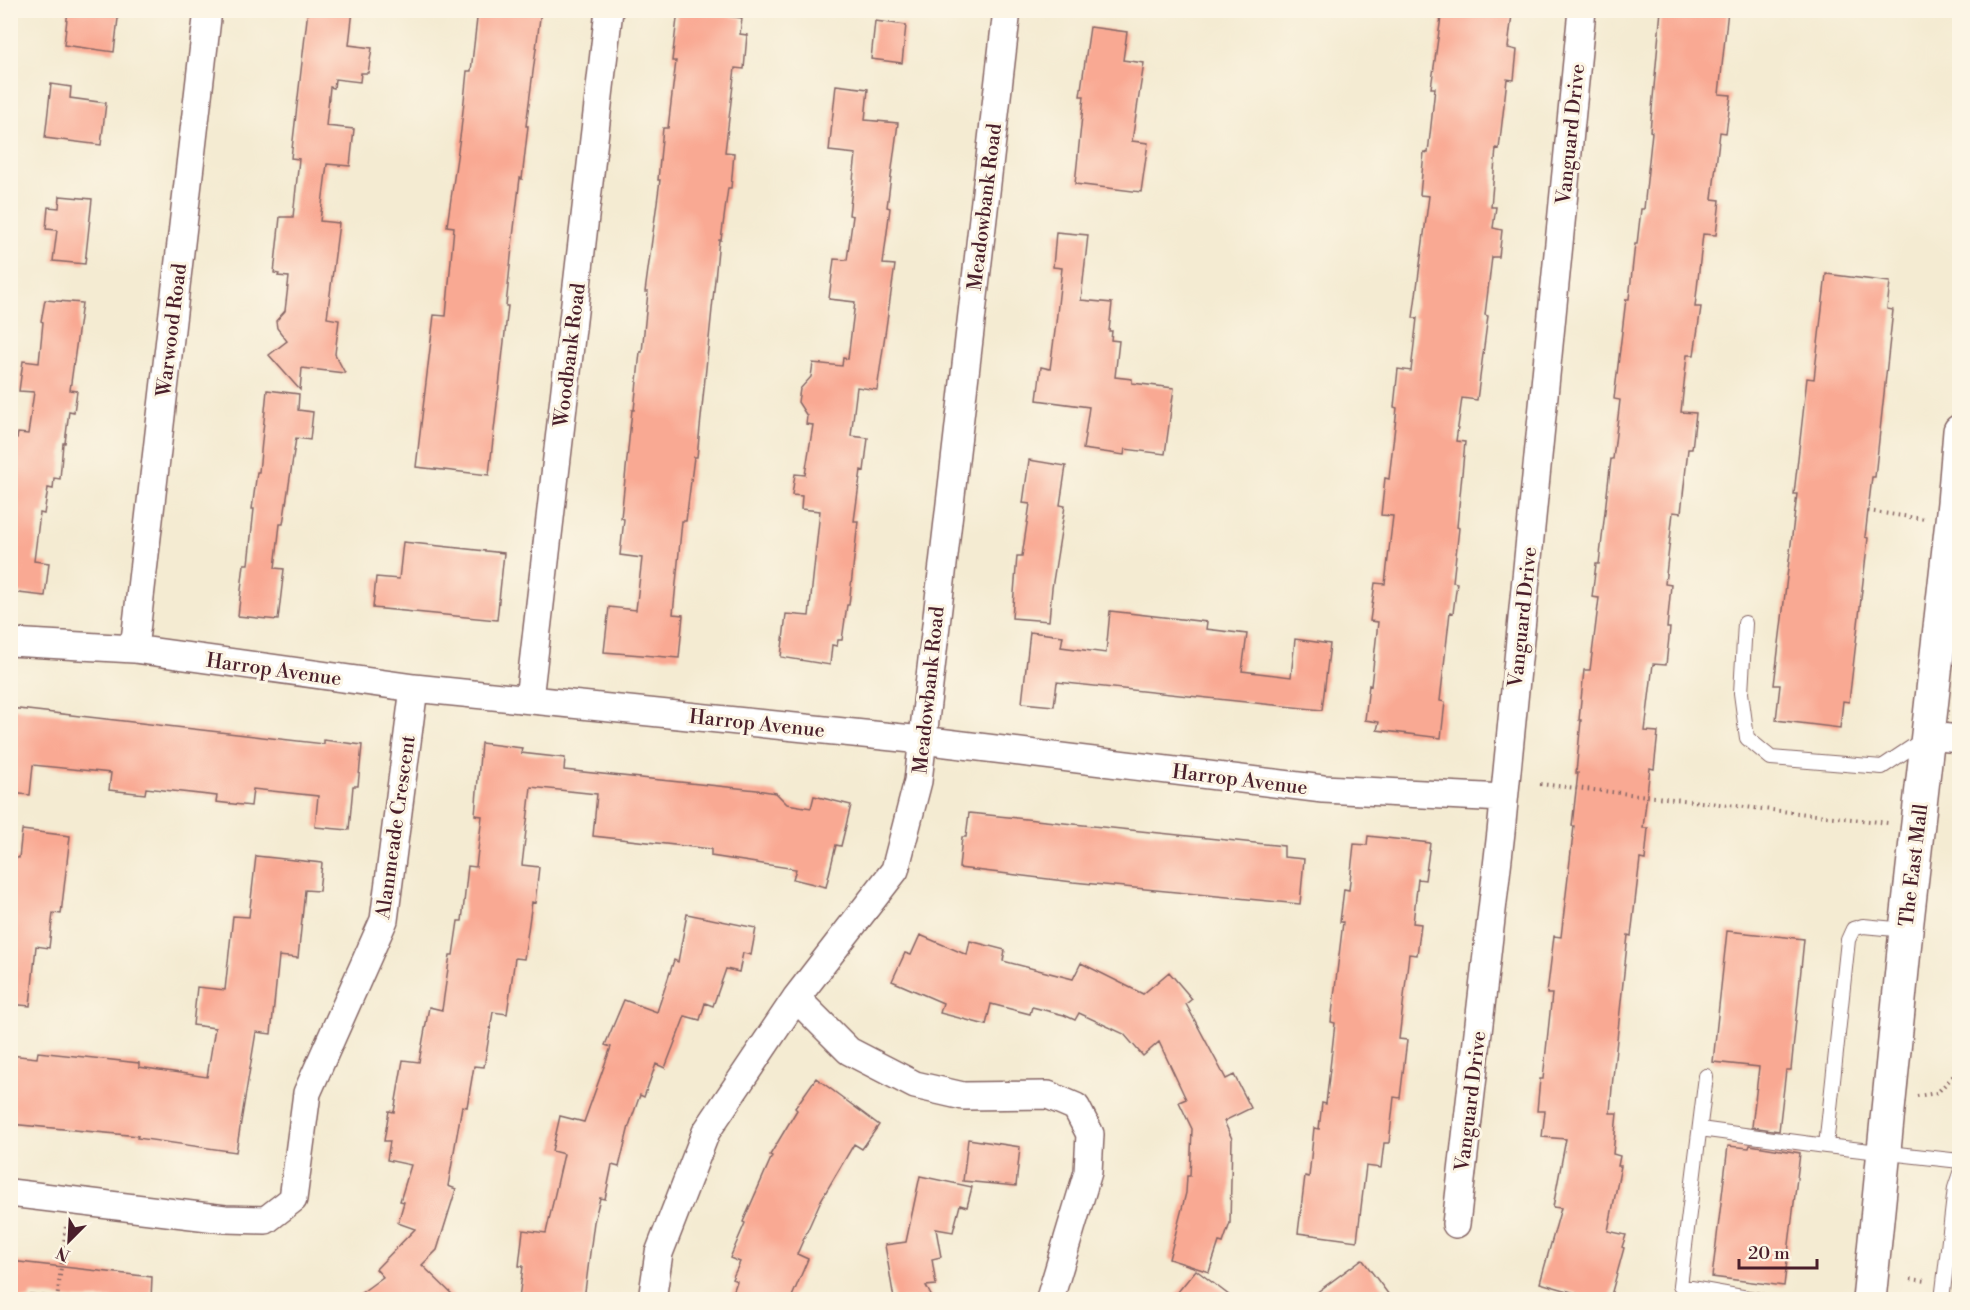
<svg xmlns="http://www.w3.org/2000/svg" width="1970" height="1310" viewBox="0 0 1970 1310" font-family="'Libre Bodoni',serif">
	<style>
		.building { fill: #f9a993 }
		.lines { fill: none; stroke-linecap: round; stroke-linejoin: round }
		.lane-casing { stroke: #866665; stroke-width: 16 }
		.street-casing { stroke: #866665; stroke-width: 30 }
		.secondary-casing { stroke: #866665; stroke-width: 36 }
		.path { stroke: #866665; stroke-width: 4; stroke-dasharray: 1.5 4.5; stroke-linecap: butt }
		.lane { stroke: #fff; stroke-width: 14 }
		.street { stroke: #fff; stroke-width: 27 }
		.secondary { stroke: #fff; stroke-width: 33 }
		.labels { text-anchor: middle; stroke-width: 6; stroke-linejoin: round; paint-order: stroke }
		.street-label { font-size: 20px; fill: #4a1f2b; stroke: #fcf5e5 }
	</style>
	<rect width="100%" height="100%" fill="#fcf5e5"/>
	<filter id="ink" filterUnits="userSpaceOnUse"><feTurbulence type="fractalNoise" baseFrequency=".0167" numOctaves="2"/><feDisplacementMap in="SourceGraphic" scale="12" xChannelSelector="R" yChannelSelector="G"/><feConvolveMatrix kernelMatrix="1 2 1 2 8 2 1 2 1" color-interpolation-filters="sRGB"/></filter>
	<filter id="wash" filterUnits="userSpaceOnUse"><feTurbulence type="fractalNoise" baseFrequency=".008" numOctaves="4" result="noise"/><feDisplacementMap in="SourceGraphic" scale="24" xChannelSelector="R" yChannelSelector="G"/><feGaussianBlur stdDeviation="1.35" result="paint"/><feColorMatrix in="noise" values="0 0 0 0 0 0 0 0 0 0 0 0 0 0 0 0 0 1.4 0 .05"/><feComposite in="paint" operator="in"/></filter>
	<g filter="url(#wash)">
		<rect width="100%" height="100%" fill="#f4ebd2"/>
		<g id="blocks">
			<!-- building -->
			<path class="building" d="M68 10H119L114 52 64 45Z
				M308 10H353L349 45 372 48 368 73H361L360 82 335 79 334 88 330 87 326 126 354 129 350 166 327 164 320 221 339 223 327 318 339 320 335 354 345 373 302 368 300 390 269 355 287 341 277 328 276 321 285 311 289 277 278 276 279 274 274 273 280 217H293L299 159 291 158Z
				M478 10H541L526 126H528L522 179 520 178 513 237 506 306H508L489 475 416 467 434 315 446 316 454 227 447 226 461 130 467 71H471Z
				M678 10 742 18 740 34 747 35 744 69 735 68 725 152 734 153 731 188H728L721 240H719L697 457H694L686 521H682L673 614 683 615 679 658 604 652 609 607 636 610 642 558 620 555 624 519 621 518 632 410H634L640 352H642L648 292H645L660 180H658L663 128H668L676 61H672Z
				M1442 10H1503L1502 13 1512 14 1508 48 1517 50 1514 80 1507 79 1499 149 1496 148 1491 207H1496L1493 228 1502 230 1499 257H1492L1485 315 1488 316 1477 400 1462 398 1456 441 1465 442 1457 527 1459 528 1453 582 1457 583 1453 613 1450 612 1440 701 1445 702 1441 738 1377 730 1379 722 1365 720 1369 685 1371 686 1378 622 1370 621 1375 583 1385 584 1393 516 1381 515 1385 478 1389 479 1397 408 1394 407 1398 369 1411 371 1417 318H1413L1429 196 1420 195 1424 152 1428 153 1435 88H1431Z
				M1661 10H1728L1719 94 1731 95 1726 133 1720 132 1712 199 1720 200 1716 235 1703 234 1695 307H1701L1694 355H1687L1681 412 1696 413 1692 449H1688L1681 513 1673 512 1665 584 1671 585 1667 628H1670L1666 665 1653 664 1645 731 1658 732 1654 769 1650 768 1643 828H1648L1645 860 1640 859 1631 936 1628 935 1612 1087 1610 1113H1617L1613 1154 1620 1156 1618 1166H1621L1608 1231 1626 1235 1622 1247 1624 1248 1610 1299H1577L1579 1294 1540 1283 1561 1208 1553 1207 1566 1139 1542 1137 1545 1111H1537L1540 1079H1543L1552 994H1547L1554 936 1561 937 1574 826H1572L1578 773H1576L1581 720H1579L1584 670H1590L1599 598 1592 597 1596 564H1599L1611 459H1613L1620 400 1614 399 1626 299H1629L1635 244H1637L1641 209H1644L1652 132 1650 131Z
				M875 21 906 25 902 63 871 59Z
				M1090 27 1127 32 1123 60 1144 63 1132 141 1148 143 1141 192 1075 184 1084 96H1080Z
				M51 84 71 87 70 98 106 103 101 145 45 138Z
				M836 85 868 89 865 120 898 123 887 207 890 208 883 264 895 265 877 390 857 387 851 436 868 438 864 471 861 470 854 521H858L849 605H847L842 640H838L837 646 832 645 830 665 781 657 786 614 809 616 820 511 801 509 802 496 792 495 795 474 805 475 813 425 806 424 807 416 798 402 800 389 811 377 813 363 842 366 843 358 848 359 855 302 829 299 834 259 847 260 853 216 849 215 856 154 829 151Z
				M60 196 92 199 85 264 53 261 57 230 46 229 48 207 59 208Z
				M1056 232 1088 235 1081 300 1112 303 1109 331H1112L1111 340 1119 341 1115 377 1132 379V383L1174 388 1165 454 1125 449 1124 455 1083 449 1089 407 1037 400 1041 367 1050 369 1056 323 1062 268 1053 267Z
				M1826 274 1890 282 1887 309 1893 310 1875 477H1872L1868 511 1865 537 1868 538 1849 702 1843 701 1840 728 1776 720 1780 685H1774L1797 494H1794L1807 378 1814 379Z
				M45 300 82 303 70 390 77 391 74 412 69 411 65 443H63L60 479 54 478 53 489 48 488 44 514 40 513 34 561 49 563 45 596 10 592V437L17 438 18 433 28 434 34 392 19 391 23 361 39 363 43 322 41 321Z
				M267 390 299 394 298 410 313 412 310 440 296 438 283 524H280L275 568 284 569 278 620 238 616 244 564H248L254 509H252L257 472H259Z
				M1029 460 1066 466 1060 505 1065 506 1052 588 1049 621 1012 618 1017 556H1022L1030 504 1023 503Z
				M403 542 504 553 497 620 373 608 376 577 399 579Z
				M1110 611 1207 622 1206 629 1247 634 1242 671 1291 677 1295 639 1330 644 1322 710 1057 682 1054 706 1022 703 1030 632 1063 636 1061 647 1106 653Z
				M10 708 324 744V740L362 745 358 786H353L349 830 315 827 318 796 253 789 251 806 216 802 217 796 146 788 145 794 109 790 111 773 33 765 30 795 10 793Z
				M481 743 522 748 521 753 565 758 564 770 757 790 776 793 787 804 811 808 814 796 851 805 841 846 836 845 826 887 793 879 796 869 711 856V849L593 836 597 794 531 787 522 865 539 867 535 903 532 902 524 959 515 958 507 1014 493 1012 484 1067 474 1066 467 1107 462 1106 448 1186 456 1189 437 1250 422 1265 457 1299H353L383 1277 376 1269 415 1229 398 1223 404 1202 400 1201 411 1165 387 1160 390 1141H384L389 1111 394 1112 403 1060 419 1062 429 1007 442 1010 450 955H453L458 921H462L468 866 476 867 482 816 475 815Z
				M969 813 1284 846V857L1304 859 1300 904 1073 882 959 868 962 837H966Z
				M22 830 70 836 61 914 53 913 49 948 36 946 30 1006 10 1004V857L19 858Z
				M1368 836 1430 843 1425 880 1418 879 1413 923 1421 924 1417 955 1409 954 1399 1039 1407 1040 1400 1098 1394 1097 1389 1143H1384L1381 1168 1366 1166 1357 1241 1298 1233 1305 1176 1309 1177 1314 1128 1319 1129 1322 1103 1326 1104 1335 1023 1331 1022 1343 922H1340L1344 889 1349 890 1354 844 1367 845Z
				M256 856 322 863 319 891 305 890 298 958 279 956 271 1034 256 1032 236 1152 137 1138 138 1136 10 1124V1055L37 1058 38 1052 103 1059 139 1063V1067L207 1077 215 1028 193 1025 197 987 225 990 233 916 249 917Z
				M687 914 756 928 751 955 743 953 739 972 726 969 713 1006 705 1003 700 1020 685 1016 665 1068 656 1064 644 1097 640 1095 629 1126 619 1167 612 1165 605 1199 600 1198 594 1222 584 1299H519L523 1266H519L523 1230 546 1233 564 1154 552 1151 560 1116 584 1122 611 1047 605 1045 624 1000 657 1012 674 960 678 962Z
				M1727 931 1804 939 1791 1070H1786L1779 1131 1752 1127 1759 1067 1713 1062Z
				M920 935 967 955 970 941 1005 950 1003 961 1073 979 1081 963 1143 994 1169 972 1192 999 1186 1004 1226 1079 1234 1075 1251 1108 1224 1121 1232 1139 1230 1223 1223 1243 1219 1242 1209 1272 1169 1259 1186 1193 1187 1176H1190L1192 1129 1179 1102 1186 1099 1159 1042 1143 1056 1124 1034 1079 1013 1075 1020 1064 1015 1032 1007 1030 1014 991 1004 986 1025 940 1013 943 1003 892 981 905 953 911 955Z
				M816 1078 879 1125 862 1149 854 1144 821 1200 797 1254 808 1259 791 1299H731L737 1281 732 1279 740 1262 730 1258 745 1223 743 1222 772 1156 770 1155 797 1110 795 1108Z
				M968 1139 1020 1147 1016 1186 963 1181Z
				M1750 1145 1800 1153 1784 1286 1712 1277 1728 1146 1749 1148Z
				M920 1176 972 1187 967 1207 960 1205 953 1232 936 1229 941 1257 932 1259 936 1285 926 1286 933 1299H894L885 1245 906 1242Z
				M1362 1259 1392 1299H1308Z
				M10 1261 152 1277 151 1299H77L30 1294V1299H10Z
				M1196 1270 1234 1299H1172Z"/>
		</g>
	</g>
	<g filter="url(#ink)">
		<use href="#blocks" fill-opacity="0" stroke="#866665" stroke-width="1.5"/>
		<g class="lines">
			<defs>
				<path id="lane" d="M1745 623 1741 693 1747 738 1771 758 1882 767 1924 739
					M1906 930 1863 926 1853 929 1848 940 1826 1146 1960 1161
					M1706 1076 1680 1286 1759 1300
					M1700 1129 1826 1146
					M1942 1300 1955 1188 1960 1173"/>
				<path id="street" d="M10 642 134 649 414 688 922 740 1323 789 1504 798
					M134 649 208 10
					M529 699 609 10
					M1928 736 1960 739
					M796 998 849 1051 915 1085 963 1096 1048 1095 1076 1107 1090 1134 1088 1172 1051 1295
					M10 1193 225 1219 266 1220 293 1199 307 1093 384 920 414 688
					M1456 1224 1501 832 1582 10
					M652 1300 659 1253 706 1132 796 998 895 870 918 781 1007 10"/>
				<path id="secondary" d="M1869 1300 1906 930 1954 503 1960 431"/>
			</defs>
			<!-- lane casing -->
			<use href="#lane" class="lane-casing"/>
			<!-- street casing -->
			<use href="#street" class="street-casing"/>
			<!-- secondary casing -->
			<use href="#secondary" class="secondary-casing"/>
			<!-- path -->
			<path class="path" d="M1868 511 1924 519
				M1540 784 1888 823
				M1959 855H1960
				M1917 1096 1937 1093 1960 1069
				M1911 1279 1926 1281
				M57 1300 66 1226"/>
			<!-- lane -->
			<use href="#lane" class="lane"/>
			<!-- street -->
			<use href="#street" class="street"/>
			<!-- secondary -->
			<use href="#secondary" class="secondary"/>
		</g>
	</g>
	<g class="labels">
		<!-- street labels -->
		<g class="street-label">
			<text transform="translate(1570 134) rotate(-84)" y="7">Vanguard Drive</text>
			<text transform="translate(984 207) rotate(-83)" y="7">Meadowbank Road</text>
			<text transform="translate(171 330) rotate(-83)" y="7">Warwood Road</text>
			<text transform="translate(569 355) rotate(-83)" y="7">Woodbank Road</text>
			<text transform="translate(1522 617) rotate(-84)" y="7">Vanguard Drive</text>
			<text transform="translate(274 669) rotate(8)" y="7">Harrop Avenue</text>
			<text transform="translate(928 690) rotate(-84)" y="7">Meadowbank Road</text>
			<text transform="translate(757 723) rotate(6)" y="7">Harrop Avenue</text>
			<text transform="translate(1240 779) rotate(7)" y="7">Harrop Avenue</text>
			<text transform="translate(395 827) rotate(-82)" y="7">Alanmeade Crescent</text>
			<text transform="translate(1913 865) rotate(-83)" y="7">The East Mall</text>
			<text transform="translate(1470 1101) rotate(-83)" y="7">Vanguard Drive</text>
		</g>
	</g>
	<!-- margin -->
	<rect width="1970" height="1310" fill="none" stroke="#fcf5e5" stroke-width="36"/>
	<!-- north arrow -->
	<g transform="translate(69 1241) rotate(204)" stroke="#fcf5e5" stroke-width="4.5" paint-order="stroke">
	<path d="M0-4.5L10 22L0 15L-10 22Z" fill="#4a1f2b"/>
	<text y="-9" font-size="16" font-weight="bold" text-anchor="middle" fill="#4a1f2b">N</text>
	</g>
	<!-- scale -->
	<path d="M1739 1259v9h78v-9" fill="none" stroke="#4a1f2b" stroke-width="3"/>
	<text x="1748" y="1259" font-size="18" fill="#4a1f2b" stroke="#fcf5e5" stroke-width="4.5" paint-order="stroke">20 m</text>
</svg>
